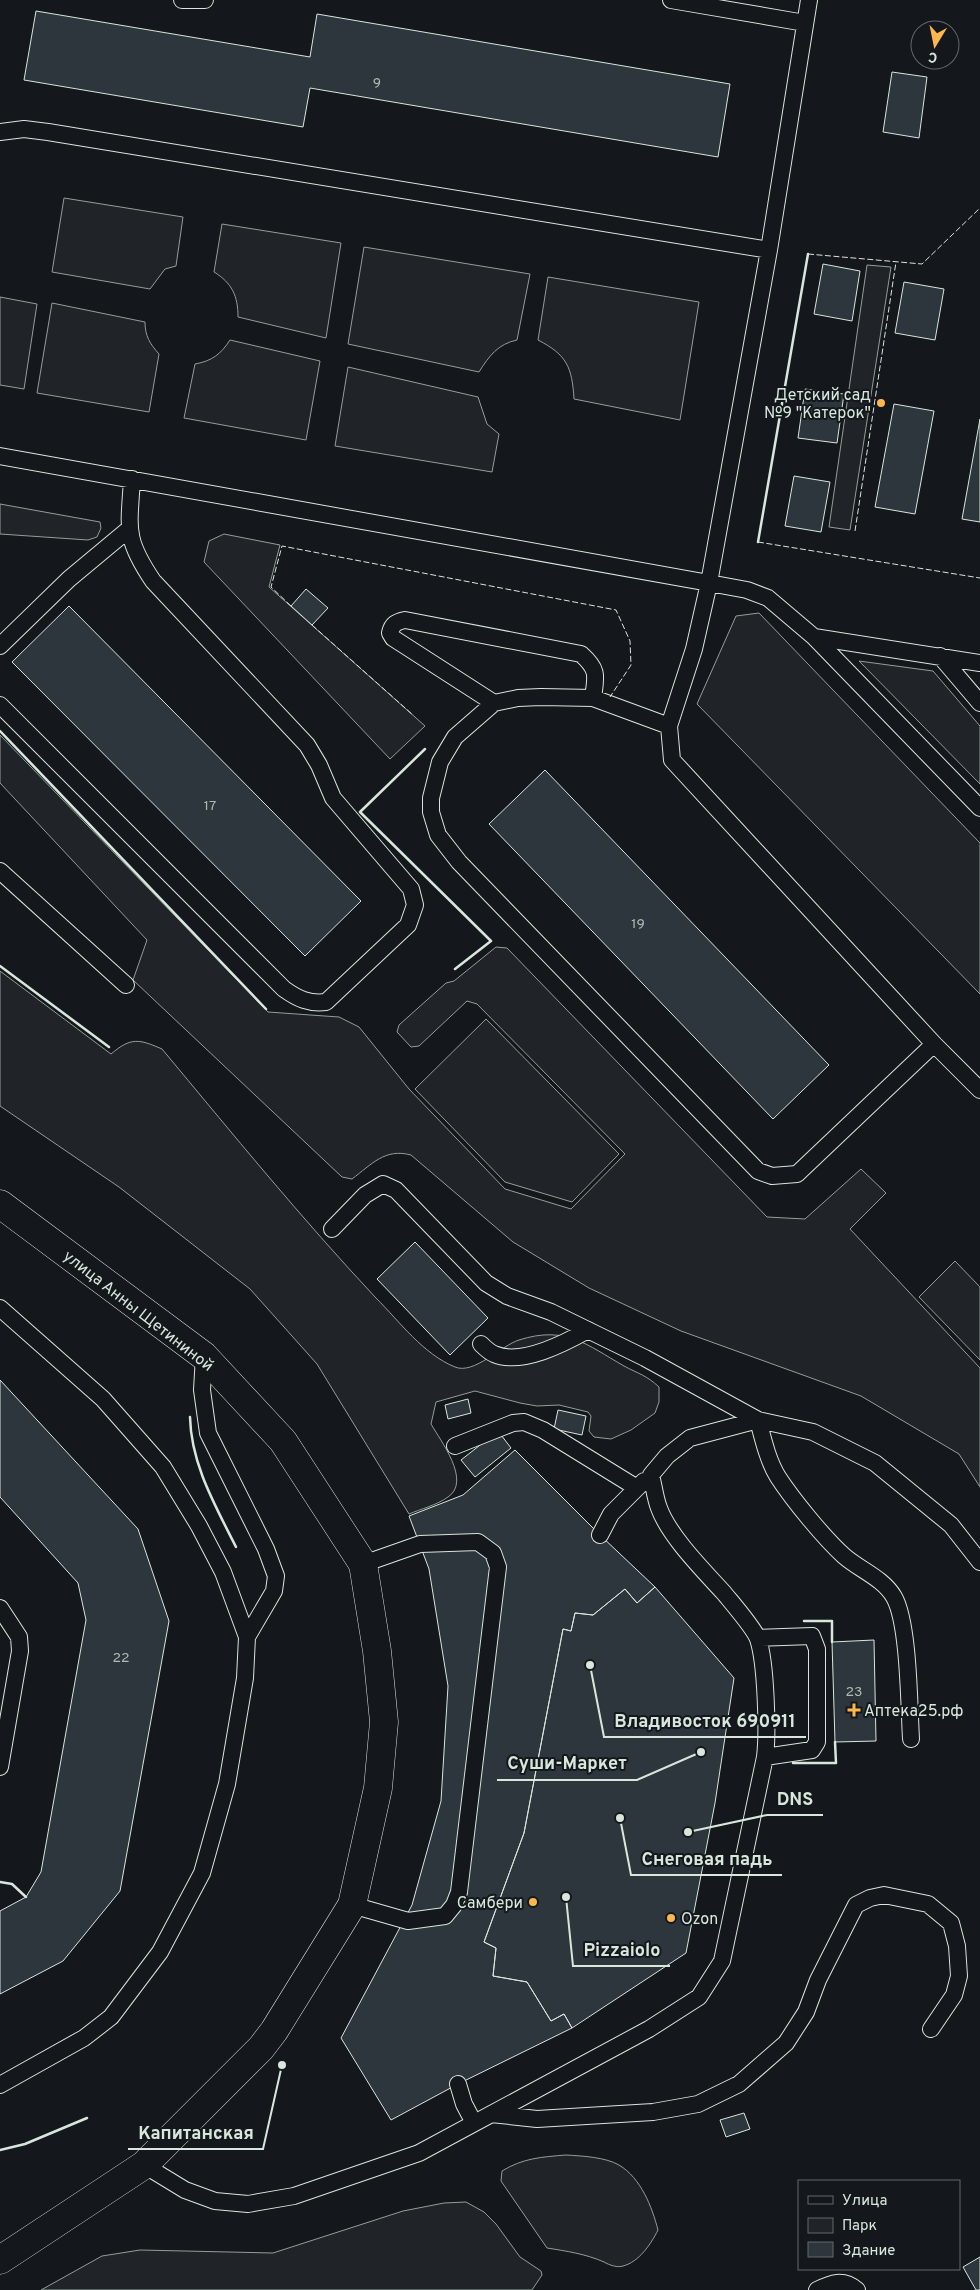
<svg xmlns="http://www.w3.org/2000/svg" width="980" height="2290" viewBox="0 0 980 2290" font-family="Overpass,sans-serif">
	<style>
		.green { fill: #202428; stroke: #939e99 }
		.building { fill: #2c363c; stroke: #d8e6dc }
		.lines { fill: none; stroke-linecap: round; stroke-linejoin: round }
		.lane-casing { stroke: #d8e6dc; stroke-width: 18 }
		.secondary-casing { stroke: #d8e6dc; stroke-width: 29 }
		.lane { stroke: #14181c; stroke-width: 16 }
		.secondary { stroke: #14181c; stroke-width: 28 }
		.fence { stroke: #d8e6dc; stroke-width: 1; stroke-dasharray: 6 2.5; stroke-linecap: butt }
		.wall { stroke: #d8e6dc; stroke-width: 2.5 }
		.poi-dot { fill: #ffb74d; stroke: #14181c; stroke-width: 2 }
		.labels { text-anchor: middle; stroke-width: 4; stroke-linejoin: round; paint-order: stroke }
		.number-label { font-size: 14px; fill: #adbab4 }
		.poi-label { font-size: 16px; fill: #d8e6dc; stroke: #14181c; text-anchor: end }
		.street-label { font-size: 16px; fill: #d8e6dc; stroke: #14181c }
		.leader { fill: none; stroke: #d8e6dc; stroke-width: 2 }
		.callout-dot { fill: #d8e6dc; stroke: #14181c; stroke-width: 2 }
		.callout-label { font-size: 18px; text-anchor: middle; font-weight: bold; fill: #d8e6dc; stroke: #14181c; stroke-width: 4; stroke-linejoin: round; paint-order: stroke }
	</style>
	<rect width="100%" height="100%" fill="#14181c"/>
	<!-- green -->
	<path class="green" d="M64 198 183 217 176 266 165 269 150 289 52 272Z
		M222 224 341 243 326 338 238 317C238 296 232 283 214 272Z
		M364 247 530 274 517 340C498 344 489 356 479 372L348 344Z
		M867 265 891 267 850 530 829 527Z
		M548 277 699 302 680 420 574 399C572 367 567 355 538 340Z
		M0 297 37 304 24 389 0 385Z
		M52 303 145 322C145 336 150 344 159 354L149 412 37 393Z
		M230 340 320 361 306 440 184 418 195 364C212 361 221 354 230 340Z
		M348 367 478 397 487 424 499 434 492 472 335 446Z
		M0 504 100 522 101 528 97 537 88 540 0 534Z
		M224 534 280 545 269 587 425 726 390 759 204 562 209 541Z
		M759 613 980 843V994L697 704 736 616Z
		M859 661 933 671 980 726V784Z
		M0 735 268 1012 339 1017 359 1027 409 1089 505 1189 571 1209 625 1154 477 1004 467 1001 419 1046 411 1047 397 1032 399 1025 446 983 454 981 496 947 507 948 767 1217 805 1219 861 1169 886 1193 850 1229 980 1368V1487L959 1454 861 1396 681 1331 589 1288 513 1242 411 1155C385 1148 372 1164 352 1179L342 1177 133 980 147 940 0 783Z
		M0 971 111 1054C131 1037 139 1039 162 1049 232 1133 301 1218 376 1298 400 1322 423 1354 455 1367 474 1375 502 1345 519 1340 566 1325 587 1345 624 1366 639 1374 646 1375 659 1387V1402L655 1413 648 1418 631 1430 611 1439 594 1437 589 1431 591 1416 588 1412 559 1405 537 1406 520 1403 475 1391 436 1402 431 1424C440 1440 472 1481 448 1497 437 1505 421 1509 409 1514L317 1364 250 1289 119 1187 0 1106Z
		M486 1019 619 1154 572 1202 505 1182 415 1089Z
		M955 1261 980 1287V1360L919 1297Z
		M566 2155C582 2156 605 2157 619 2165 641 2178 652 2207 658 2230 651 2244 639 2262 623 2266 618 2268 609 2265 604 2262 586 2254 566 2251 547 2248L501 2181 502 2171C523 2158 542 2157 566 2155Z
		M466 2202 484 2212 496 2224 520 2257 541 2271 542 2275 532 2290H41L102 2256 140 2250 273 2253 403 2211 444 2203Z"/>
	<!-- building -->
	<path class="building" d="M36 11 310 57 317 14 730 84 718 157 310 88 303 127 24 80Z
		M892 72 927 77 919 138 883 132Z
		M823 264 860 271 852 321 814 314Z
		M904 282 944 289 935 340 895 333Z
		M805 389 844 394 837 443 798 438Z
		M894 404 934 411 915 514 875 507Z
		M980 419V522L962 519Z
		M794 476 830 482 821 532 785 526Z
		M306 589 328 608 312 625 291 606Z
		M69 606 361 901 305 956 12 662Z
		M545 770 829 1065 773 1119 489 824Z
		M415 1242 488 1318 450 1355 377 1279Z
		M0 1380 138 1529 169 1621 120 1891 63 1961 0 1994V1911L26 1897 41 1872 86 1620 78 1583 0 1497Z
		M468 1399 471 1413 448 1419 445 1405Z
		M558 1410 586 1416 582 1435 554 1429Z
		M498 1431 511 1448 475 1477 461 1460Z
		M515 1450 600 1535 655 1587 637 1603 625 1589 593 1615 575 1613 571 1631 563 1629 524 1833 484 1942 496 1948 493 1976 527 1982 551 2021 564 2014 572 2028 458 2084 391 2120 341 2038 412 1905 441 1801 448 1686 429 1569 409 1516 463 1495Z
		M655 1587 734 1678 715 1803 686 1953 572 2028 564 2014 551 2021 527 1982 493 1976 496 1948 484 1942 524 1833 563 1629 571 1631 575 1613 593 1615 625 1589 637 1603Z
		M874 1640 876 1741 835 1742 832 1642Z
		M744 2113 750 2129 726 2137 720 2120Z
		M980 2257V2290H976L963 2267Z"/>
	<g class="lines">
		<defs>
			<path id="lane" d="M182 0H205
				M671 0 805 23
				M0 132 24 129 48 132 769 250
				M0 456 709 583 769 250 809 0
				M814 637 980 663
				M0 646 69 579 129 529
				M940 656 980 703
				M593 698 669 726
				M494 703 393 638 390 633C392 624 396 622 405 620L581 654C599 670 596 676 593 698L541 697 518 698 494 703 455 737 440 762 431 798V812L438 835 459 862 758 1171 772 1176 797 1174 934 1044
				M0 705 284 989C298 999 309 1004 326 1002L408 925 415 905 411 889 333 798 319 765 307 745 153 581C124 538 129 529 132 479
				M980 808 814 637 768 598 747 590 709 583 694 649 669 726 672 760 934 1044 980 1090
				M0 871 126 985
				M332 1229 365 1195 383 1184 396 1190 486 1283 507 1296 551 1312 645 1358 758 1420 813 1432 875 1463 951 1525 980 1562
				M0 1308 103 1399 163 1467 199 1526 223 1572 247 1637 245 1678 227 1784 202 1873 160 1952 111 2017 84 2038 0 2085
				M481 1344C485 1348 489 1352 494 1354 521 1366 565 1343 588 1330
				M204 1356 202 1390 208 1433 266 1549 276 1576 274 1591 247 1637
				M758 1420C763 1439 768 1461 778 1477 793 1500 824 1538 844 1556 860 1570 883 1578 894 1597 909 1623 909 1706 911 1739
				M455 1446 513 1423 524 1422 543 1430 637 1488
				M600 1535 611 1514 644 1481
				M0 1608 19 1637 20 1651 0 1767
				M758 1638 812 1636 817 1649V1742L812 1750 765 1757
				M352 1905 408 1921 445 1916 454 1905 459 1892 498 1567 493 1553 478 1542 420 1544 363 1564
				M458 2084 464 2104 474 2123
				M491 2114 537 2119 653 2112 698 2104 739 2084 786 2043 806 2012 818 1980 856 1905 870 1898 884 1895 928 1904 951 1923 957 1946 959 1976 954 1995 931 2029
				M144 2165 185 2190 215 2201 248 2204 294 2196 419 2153 649 2029 699 1997 722 1961 765 1757C768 1732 766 1663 758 1639 754 1628 732 1603 724 1593 704 1571 669 1536 659 1508 655 1498 654 1486 651 1475L667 1456 690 1438 758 1420
				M817 2290C831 2283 843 2278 857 2290"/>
			<path id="secondary" d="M0 1204 204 1356 283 1441 363 1564 377 1651 384 1722 378 1788 352 1905 274 2031 261 2048 144 2165 0 2260"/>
		</defs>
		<!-- lane casing -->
		<use href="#lane" class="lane-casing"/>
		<!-- secondary casing -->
		<use href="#secondary" class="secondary-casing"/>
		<!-- lane -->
		<use href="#lane" class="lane"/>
		<!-- secondary -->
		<use href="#secondary" class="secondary"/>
		<!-- fence -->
		<path class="fence" d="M808 254 922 264 980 208
			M855 531 896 262
			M758 542 980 578
			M291 606 271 587 282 546 616 610 630 641 631 665 610 697
			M312 625 413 715"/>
		<!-- wall -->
		<path class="wall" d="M758 542 808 254
			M0 731 266 1009
			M425 749 360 812 491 941 455 969
			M0 966 109 1047
			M190 1417C191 1464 215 1505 236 1547
			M804 1621H832V1642
			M793 1763H836L835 1742
			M0 1882 12 1884 26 1897
			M0 2150 25 2144 87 2118"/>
	</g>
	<!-- markers -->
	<g class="poi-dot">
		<circle cx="881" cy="403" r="5"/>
		<path d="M851.5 1702.5h5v5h5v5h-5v5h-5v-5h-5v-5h5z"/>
		<circle cx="533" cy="1902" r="5"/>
		<circle cx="671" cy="1918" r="5"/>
	</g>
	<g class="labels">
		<!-- number labels -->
		<g class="number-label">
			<text x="377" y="87">9</text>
			<text x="210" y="810">17</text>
			<text x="638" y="928">19</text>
			<text x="121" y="1662">22</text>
			<text x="854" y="1696">23</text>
		</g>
		<!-- poi labels -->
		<g class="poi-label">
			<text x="871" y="400">Детский сад<tspan x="871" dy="18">№9 "Катерок"</tspan></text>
			<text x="864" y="1716" text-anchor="start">Аптека25.рф</text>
			<text x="523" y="1908">Самбери</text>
			<text x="681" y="1924" text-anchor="start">Ozon</text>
		</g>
		<!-- street labels -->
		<g class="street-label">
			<text transform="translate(139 1310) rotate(38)" y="6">улица Анны Щетининой</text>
		</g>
	</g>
	<!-- callouts -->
	<path class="leader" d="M590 1665L604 1737H806M701 1752L637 1780H497M688 1832L767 1815H823M620 1818L631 1875H782M566 1897L573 1966H670M282 2065L263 2149H128"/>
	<g class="callout-dot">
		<circle cx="590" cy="1665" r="5"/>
		<circle cx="701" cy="1752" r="5"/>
		<circle cx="688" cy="1832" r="5"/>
		<circle cx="620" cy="1818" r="5"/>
		<circle cx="566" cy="1897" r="5"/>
		<circle cx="282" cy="2065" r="5"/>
	</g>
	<g class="callout-label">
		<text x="705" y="1727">Владивосток 690911</text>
		<text x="567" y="1769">Суши-Маркет</text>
		<text x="795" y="1805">DNS</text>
		<text x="707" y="1865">Снеговая падь</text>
		<text x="622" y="1956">Pizzaiolo</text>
		<text x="196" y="2139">Капитанская</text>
	</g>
	<!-- legend -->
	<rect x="798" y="2180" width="162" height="90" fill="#14181c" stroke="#626a69"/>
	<rect x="808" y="2196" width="25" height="8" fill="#14181c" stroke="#626a69"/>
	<text x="842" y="2205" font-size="15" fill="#d8e6dc">Улица</text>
	<rect x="808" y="2218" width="25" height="15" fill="#202428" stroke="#626a69"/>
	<text x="842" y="2230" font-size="15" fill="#d8e6dc">Парк</text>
	<rect x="808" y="2242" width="25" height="15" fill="#2c363c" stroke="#626a69"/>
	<text x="842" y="2255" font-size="15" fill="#d8e6dc">Здание</text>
	<!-- north arrow -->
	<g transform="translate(935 45) rotate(190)"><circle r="24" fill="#14181c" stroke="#626a69"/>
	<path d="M0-4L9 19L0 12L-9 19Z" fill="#ffb74d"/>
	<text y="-8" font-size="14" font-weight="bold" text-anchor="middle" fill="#d8e6dc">С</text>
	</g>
</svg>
